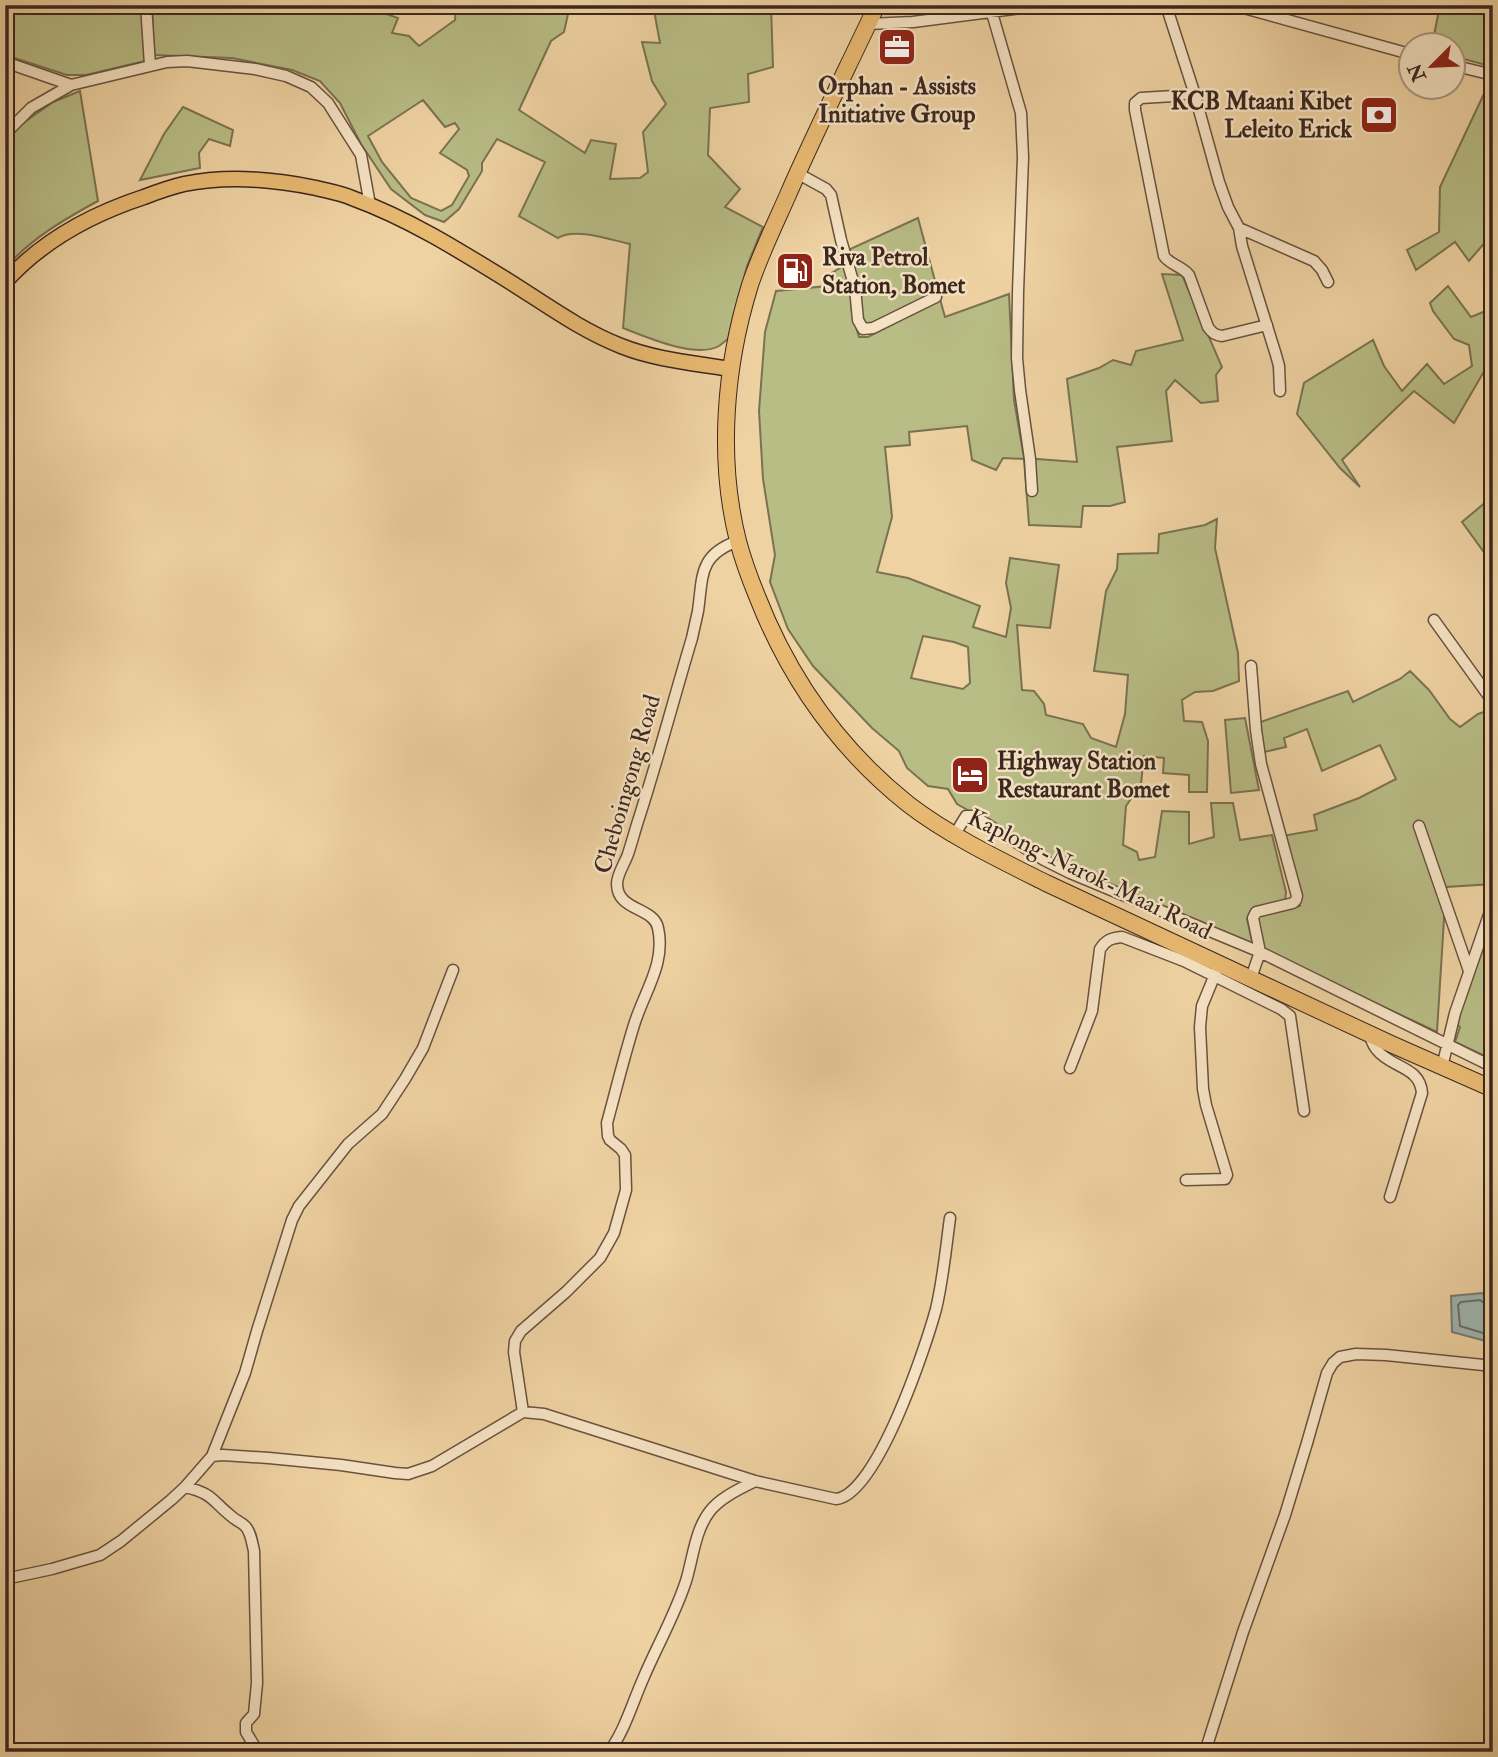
<svg xmlns="http://www.w3.org/2000/svg" width="1498" height="1757" viewBox="0 0 1498 1757" font-family="'IM FELL Double Pica',serif">
	<style>
		.green { fill: #b8bc85; stroke: #7a7252; stroke-width: 2; fill-rule: evenodd }
		.water { fill: #9db5af; stroke: #767c75; stroke-width: 2 }
		.lines { fill: none; stroke-linecap: round; stroke-linejoin: round }
		.shore { stroke: #6c6e67; stroke-width: 2 }
		.minor-casing { stroke: #685240; stroke-width: 13 }
		.major-casing { stroke: #3b271f; stroke-width: 17 }
		.highway-casing { stroke: #3b271f; stroke-width: 18 }
		.minor { stroke: #f5e2c3; stroke-width: 10 }
		.major { stroke: #e8b971; stroke-width: 14 }
		.highway { stroke: #e8b971; stroke-width: 16 }
		.labels { text-anchor: middle; stroke-width: 5; stroke-linejoin: round; paint-order: stroke }
		.poi-label { font-size: 24px; font-weight: bold; fill: #3b271f; stroke: #f5e2c3; text-anchor: start }
		.street-label { font-size: 24px; fill: #3b271f; stroke: #f5e2c3 }
	</style>
	<rect width="100%" height="100%" fill="#efd2a2"/>
	<filter id="stains"><feTurbulence type="fractalNoise" baseFrequency=".00286" numOctaves="4"/><feColorMatrix values="0 0 0 0 .2 0 0 0 0 .09 0 0 0 0 .02 0 0 0 .5 -.17"/></filter>
	<radialGradient id="worn" r=".72"><stop offset=".6" stop-color="#630" stop-opacity="0"/><stop offset="1" stop-color="#630" stop-opacity=".3"/></radialGradient>
	<!-- green -->
	<path class="green" d="M5 5H141L145 61 86 75H67L5 55Z
		M152 5H235L237 12 260 5H356V10L378 11 398 18 392 33 409 36 419 46 455 20 456 5H570L564 32 551 41 519 110 585 153 591 140 616 144 610 179 640 178 648 172 643 132 666 104 652 81 642 42 660 43 653 5H771L773 67 748 74 749 102 710 108 708 155 740 189 725 207 763 227 747 266 728 339C725 341 722 344 719 346 696 359 646 337 623 328L630 244C611 240 575 227 558 238L519 216 545 162 497 139 482 163V171L459 209 444 222 425 215 391 189 361 144 340 103 320 81 292 70 232 58 154 55ZM423 100 445 127 455 123 459 129 440 153 467 170 469 176 452 205 441 211 411 198 382 162 368 136Z
		M1440 5H1493V67L1453 56 1452 46 1432 45Z
		M1490 81 1493 82V244L1487 240 1469 261 1455 242 1416 270 1407 250 1439 232 1440 187Z
		M80 91 98 201C63 220 32 238 5 268V144L19 126 53 102Z
		M183 107 233 130 230 146 209 139 199 153 200 168 140 180 164 134Z
		M918 218 938 292 870 325 865 324 862 319 848 250Z
		M843 266 850 282 852 313 859 337H868L940 299 945 317 1009 294 1014 400 1024 458 1077 462 1067 379 1099 368 1113 360 1131 365 1136 351 1183 340 1162 274 1182 275 1222 367 1216 375 1218 401 1201 403 1175 380 1166 391 1172 441 1117 447 1125 502 1110 506H1083L1081 527 1029 525 1024 459 1003 458 996 470 972 460 967 426 909 432 910 445 885 447 892 517 877 572 908 578 980 606 973 627 1006 637 1011 608 1006 583 1010 558 1059 565 1050 628 1017 625 1022 690 1034 691 1044 704 1046 715 1083 724 1091 738 1116 747 1125 714 1128 675 1094 671 1106 591 1117 569 1118 554 1158 553 1159 534 1205 525 1217 519 1215 548 1238 653 1239 681 1213 691 1195 692 1182 700 1184 721 1202 722 1208 741 1207 792H1189V775L1163 773 1164 758 1144 756 1141 784 1126 806 1123 845 1137 852 1139 860 1155 857 1162 811 1189 812V844L1214 837 1211 803H1233L1240 840 1272 835 1286 892 1285 901 1252 911 1247 919 1253 945 1047 858 1012 835 957 804 948 789 928 786 907 768 899 751 872 728 813 666 788 629 770 582 775 555 763 479 759 411 765 332 776 291 827 286V276ZM923 636 954 642 968 647 970 683 963 689 911 678Z
		M1448 286 1471 317 1493 308V367L1486 368 1454 423 1414 391 1342 460 1360 487 1340 468 1297 414 1304 383 1373 340 1384 366 1402 391 1427 364 1444 384 1472 366 1469 345 1454 339 1433 311 1430 303Z
		M1493 496V561L1486 555 1462 522Z
		M1410 671 1429 690 1450 719 1460 727 1478 714 1493 709V884L1446 887 1437 1032 1263 950 1256 920 1259 916 1300 906 1282 836 1317 830 1314 815 1359 798 1396 779 1380 745 1322 771 1307 729 1284 738 1286 747 1264 752 1258 723 1348 691 1353 702 1400 679Z
		M1245 718 1259 790 1231 793 1225 720Z
		M1493 892V1060L1455 1042 1460 1027 1451 1019Z"/>
	<!-- water -->
	<path class="water" d="M1483 1293 1493 1301V1343L1452 1332 1451 1296Z"/>
	<g class="lines">
		<!-- shore -->
		<path class="shore" d="M1493 1306 1487 1305 1480 1300 1461 1302 1458 1305 1460 1326 1493 1336"/>
		<defs>
			<path id="minor" d="M146 5 150 65
				M1166 5 1194 92 1219 182 1228 207 1239 228 1314 261 1322 270 1328 282
				M1233 5 1410 54
				M992 13 1021 113 1023 157 1018 292 1017 358 1020 390 1030 459 1032 491
				M868 24 913 22 1044 5
				M5 62 71 85
				M1452 65 1493 75
				M1194 92 1174 96 1141 98 1135 103V110L1164 256C1170 265 1182 266 1189 275L1208 327C1212 333 1215 335 1222 336L1267 325
				M5 134 31 108 71 85 167 62 187 61 255 69 286 76 311 87 328 103 361 155 370 205
				M797 173 826 189 831 195 841 240 855 288 858 320 863 329 873 328 936 297
				M1239 228 1242 246 1276 355 1279 366 1280 391
				M1434 620 1493 702
				M1251 666 1256 730 1261 764 1297 896 1296 900 1293 903 1256 912 1253 918 1260 952 1251 978
				M1419 826 1469 971
				M955 834 966 816H974L1044 860 1070 873 1260 952 1493 1067
				M1369 1034C1371 1039 1373 1046 1377 1050 1391 1068 1420 1066 1422 1093L1390 1197
				M1442 1067 1455 1013 1493 903
				M1070 1068 1092 1011 1100 949C1106 940 1111 938 1122 937L1184 961 1281 1009 1290 1016 1304 1111
				M1186 1180 1225 1179 1227 1175 1206 1105 1203 1089 1200 1027 1202 1006 1216 972
				M523 1412 514 1352 515 1341 521 1331 566 1292 600 1258 614 1233 626 1190 625 1155 621 1149 610 1140 608 1136 607 1123C616 1090 624 1057 634 1025 644 992 666 964 658 928 654 907 617 911 617 884 617 874 625 863 628 854 632 842 635 830 639 818 658 759 674 698 692 638 694 629 696 620 698 611 703 577 698 555 738 541
				M523 1412 544 1414 755 1481 836 1499C877 1495 926 1346 936 1309 943 1280 946 1247 950 1218
				M212 1456 223 1455 269 1458 341 1465 395 1473 408 1474 432 1466 523 1412
				M185 1487C214 1494 211 1500 231 1516 235 1520 241 1522 245 1526 251 1532 252 1543 254 1551L257 1683 254 1714 246 1723V1732L258 1752
				M5 1579 52 1569 100 1555 121 1541 171 1500 185 1487 212 1456 245 1373 257 1331 292 1220 299 1206 348 1144 382 1114 405 1079 423 1048 453 970
				M609 1752C625 1730 632 1704 643 1679 657 1646 675 1615 686 1581 693 1558 695 1530 710 1511 721 1497 740 1489 755 1481
				M1205 1752 1243 1632 1285 1515 1307 1443 1327 1373 1333 1363 1340 1357 1356 1354 1386 1355 1493 1366"/>
			<path id="major" d="M5 282C42 241 92 214 144 197 157 192 171 187 184 184 228 175 273 179 316 188 328 191 341 193 352 198 407 218 457 249 507 280 544 303 580 330 621 346 656 360 694 363 730 369"/>
			<path id="highway" d="M877 5C847 69 815 132 787 197 774 226 760 255 750 285 725 366 717 458 738 541 743 560 750 579 757 596 789 678 839 749 908 804 948 835 1000 860 1046 883L1391 1044 1493 1089"/>
		</defs>
		<!-- minor casing -->
		<use href="#minor" class="minor-casing"/>
		<!-- major casing -->
		<use href="#major" class="major-casing"/>
		<!-- highway casing -->
		<use href="#highway" class="highway-casing"/>
		<!-- minor -->
		<use href="#minor" class="minor"/>
		<!-- major -->
		<use href="#major" class="major"/>
		<!-- highway -->
		<use href="#highway" class="highway"/>
	</g>
	<!-- icons -->
	<defs>
		<symbol id="office-square" viewBox="-11 -11 22 22"><rect x="-9" y="-9" width="18" height="18" rx="4" fill="#8f2418" stroke="#f5e2c3"/><path d="M-6-3h4V-5.5h4V-3h4V5H-6ZM-1-4.5V-3h2v-1.5ZM-6 0V1H6V0Z" fill="#fff"/></symbol>
		<symbol id="bank-square" viewBox="-11 -11 22 22"><rect x="-9" y="-9" width="18" height="18" rx="4" fill="#8f2418" stroke="#f5e2c3"/><path d="M-6-4H6V4H-6ZM0-2.3a2.3 2.3 0 1 0 0 4.6a2.3 2.3 0 1 0 0-4.6Z" fill="#fff"/></symbol>
		<symbol id="fuel-square" viewBox="-11 -11 22 22"><rect x="-9" y="-9" width="18" height="18" rx="4" fill="#8f2418" stroke="#f5e2c3"/><path d="M-5.5-6h7V0h2V4h1.3V-2.5L3-4.5l.8-.8L6-3V5H2.5V1h-1V6h-7ZM-4.2-4.7v3.2H.2V-4.7Z" fill="#fff"/></symbol>
		<symbol id="hotel-square" viewBox="-11 -11 22 22"><rect x="-9" y="-9" width="18" height="18" rx="4" fill="#8f2418" stroke="#f5e2c3"/><path d="M-6-4.5h1.5V1H6V5H4.5V3h-9V5H-6ZM-4 0a1.8 1.8 0 1 1 3.6 0ZM.5 0V-2.5h3Q6-2.5 6 0Z" fill="#fff"/></symbol>
	</defs>
	<g fill-rule="evenodd">
		<use href="#office-square" x="875" y="25" width="44" height="44"/>
		<use href="#bank-square" x="1357" y="93" width="44" height="44"/>
		<use href="#fuel-square" x="773" y="249" width="44" height="44"/>
		<use href="#hotel-square" x="948" y="753" width="44" height="44"/>
	</g>
	<g class="labels">
		<!-- poi labels -->
		<g class="poi-label">
			<text x="897" y="94" text-anchor="middle">Orphan - Assists<tspan x="897" dy="28">Initiative Group</tspan></text>
			<text x="1352" y="109" text-anchor="end">KCB Mtaani Kibet<tspan x="1352" dy="28">Leleito Erick</tspan></text>
			<text x="822" y="265">Riva Petrol<tspan x="822" dy="28">Station, Bomet</tspan></text>
			<text x="997" y="769">Highway Station<tspan x="997" dy="28">Restaurant Bomet</tspan></text>
		</g>
		<!-- street labels -->
		<g class="street-label">
			<text transform="translate(627 784) rotate(-74)" y="8">Cheboingong Road</text>
			<text transform="translate(1090 874) rotate(26)" y="8">Kaplong-Narok-Maai Road</text>
		</g>
	</g>
	<!-- margin -->
	<rect width="1498" height="1757" fill="none" stroke="#efd2a2" stroke-width="28"/>
	<rect x="7" y="7" width="1484" height="1743" fill="none" stroke="#3b271f" stroke-width="3.5"/>
	<rect x="14" y="14" width="1470" height="1729" fill="none" stroke="#3b271f" stroke-width="2"/>
	<!-- north arrow -->
	<g transform="translate(1432 66) rotate(246)"><circle r="33" fill="#f5e2c3" stroke="#ab9781" stroke-width="2"/>
	<path d="M0-5L12 26L0 18L-12 26Z" fill="#8f2418"/>
	<text y="-10" font-size="19" font-weight="bold" text-anchor="middle" fill="#3b271f">N</text>
	</g>
	<rect width="100%" height="100%" filter="url(#stains)"/>
	<rect width="100%" height="100%" fill="url(#worn)"/>
</svg>
